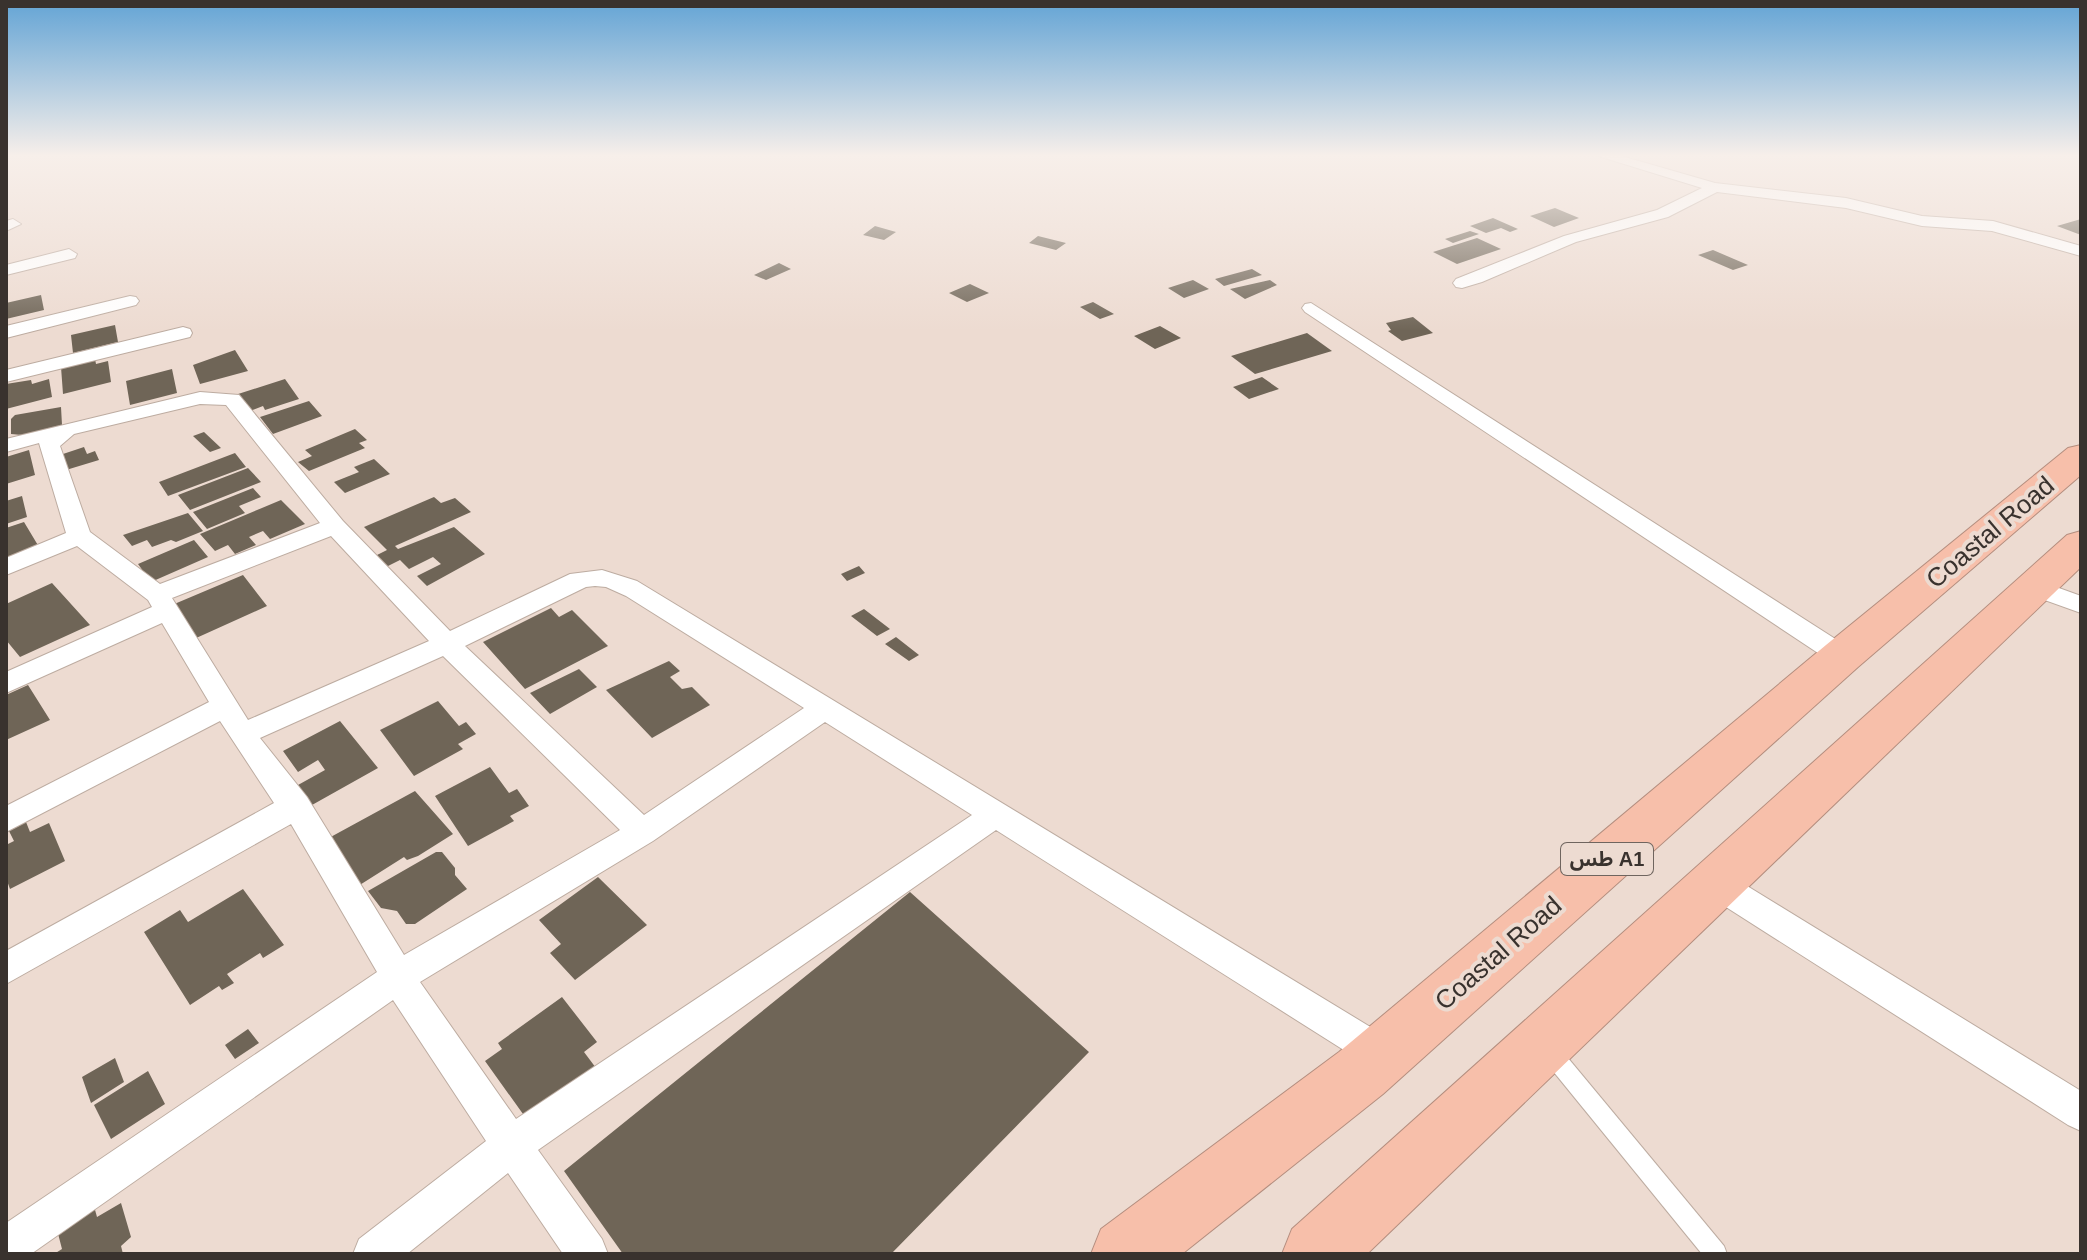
<svg xmlns="http://www.w3.org/2000/svg" width="2087" height="1260" viewBox="0 0 2087 1260" font-family="Helvetica,'Noto Sans Arabic',sans-serif">
	<style>
		.building { fill: #6f6557 }
		.lines { fill: none; stroke-linecap: round; stroke-linejoin: round }
		.lane-casing { stroke: #bdaca1; stroke-width: 2 }
		.street-casing { stroke: #bdaca1; stroke-width: 2 }
		.highway-casing { stroke: #b48e7f; stroke-width: 2 }
		.lane { fill: #fff; fill-rule: evenodd }
		.street { fill: #fff; fill-rule: evenodd }
		.highway { fill: #f7bfaa; fill-rule: evenodd }
		.labels { text-anchor: middle; stroke-width: 8; stroke-linejoin: round; paint-order: stroke }
		.shield { fill: #eddbd1; stroke: #6f655f; stroke-width: 2 }
		.shield-label { font-size: 20px; font-weight: bold; fill: #39322e }
		.near-street-label { font-size: 26px; fill: #39322e; stroke: #eddbd1 }
	</style>
	<rect width="100%" height="100%" fill="#eddbd1"/>
	<!-- building -->
	<path class="building" d="M1555 208 1579 218 1554 227 1530 216Z
		M1493 218 1518 229 1510 232 1501 228 1486 233 1470 226Z
		M2081 219V235L2057 226Z
		M875 226 896 232 884 240 863 235Z
		M1470 231 1479 234 1453 243 1445 239Z
		M1038 236 1066 243 1056 250 1029 243Z
		M1477 238 1501 249 1457 264 1433 252Z
		M1713 250 1748 265 1733 270 1698 255Z
		M779 263 791 269 766 280 754 275Z
		M1252 269 1262 275 1224 286 1215 279Z
		M1193 280 1209 289 1184 298 1168 288Z
		M1270 280 1277 285 1245 299 1230 289Z
		M970 284 989 293 967 302 949 293Z
		M41 295 44 310 6 319V303Z
		M1093 302 1114 314 1100 319 1080 307Z
		M1413 317 1433 333 1402 341 1388 331 1391 330 1386 323Z
		M115 325 118 342 73 353 71 335Z
		M1160 326 1181 338 1155 349 1134 336Z
		M1307 333 1332 351 1255 374 1231 356Z
		M235 350 248 371 200 384 193 365Z
		M95 359 96 364 108 361 111 382 63 394 61 367Z
		M172 369 177 393 130 405 126 381Z
		M1262 377 1279 389 1249 399 1233 387Z
		M49 379 52 397 6 409V384L31 380 32 384Z
		M285 379 299 399 265 410 263 406 247 412 235 395Z
		M309 401 322 416 273 434 260 417Z
		M61 407 62 425 22 435 11 434V419L15 415Z
		M355 429 367 440 359 443 365 448 309 471 298 462 312 456 305 450Z
		M204 432 221 448 210 452 193 436Z
		M84 447 87 454 95 451 99 460 66 470 60 455Z
		M29 450 35 475 6 484V457Z
		M235 453 246 467 168 496 159 482Z
		M374 459 390 474 345 493 334 482 359 472 354 467Z
		M248 468 261 482 190 510 178 495Z
		M253 488 261 497 239 506 245 513 207 529 193 512Z
		M22 496 27 517 6 524V501Z
		M434 497 441 503 455 498 471 512 395 546 398 549 454 527 485 554 427 586 417 576 441 564 433 557 409 569 400 560 386 567 375 556 387 550 364 527Z
		M281 500 305 524 270 539 263 531 249 537 256 545 235 554 228 545 215 551 200 534Z
		M188 513 203 531 176 542 171 540 152 547 147 540 132 546 123 535Z
		M24 522 39 547 6 559V528Z
		M194 540 208 557 151 582 138 564Z
		M859 566 865 573 847 581 841 574Z
		M243 575 267 606 194 639 172 605Z
		M52 583 90 625 20 657 6 640V604Z
		M551 608 559 617 572 610 608 646 525 689 483 642Z
		M864 609 890 629 877 636 851 616Z
		M896 637 919 655 909 661 885 644Z
		M669 661 680 671 670 677 682 689 692 687 710 705 652 738 606 690Z
		M579 669 597 687 550 714 530 693Z
		M28 685 50 720 6 740V695Z
		M438 701 459 726 466 722 476 734 458 744 463 749 414 776 380 730Z
		M340 721 378 768 312 805 298 785 325 770 318 760 298 772 283 751Z
		M490 767 509 793 517 789 529 806 510 816 514 821 468 846 435 796Z
		M415 791 453 834 418 856 407 860 404 857 355 888 327 839Z
		M26 822 30 832 49 823 65 861 10 889 6 878V845L14 841 9 831Z
		M436 852H442L455 868V875L467 889 415 924H406L397 911 381 908 368 891Z
		M598 877 647 925 575 980 550 953 561 944 539 920Z
		M243 889 284 945 263 958 260 953 227 974 234 983 222 990 219 986 190 1005 144 932 180 910 188 922Z
		M910 892 1089 1052 891 1254H623L564 1171Z
		M562 997 597 1042 584 1052 596 1068 528 1121 485 1061 502 1049 498 1043Z
		M248 1029 259 1043 235 1059 225 1045Z
		M115 1058 124 1082 91 1103 82 1077Z
		M148 1071 165 1104 111 1139 94 1105Z
		M92 1199 97 1217 121 1203 131 1237 121 1246 123 1254H54L62 1249 55 1222Z"/>
	<g class="lines">
		<defs>
			<path id="lane" d="M1551 1044 1558 1046 1724 1246 1727 1254H1702L1544 1060 1541 1053 1544 1046Z"/>
			<path id="street" d="M1595 155H1618L1715 183 1846 198 1922 216 1993 221 2081 246V256L1992 231 1922 226 1846 208 1717 192 1668 217 1576 242 1482 282 1462 288 1456 287 1453 283 1456 279 1564 236 1657 210 1702 188Z
				M13 219 21 224 6 231V221Z
				M69 249 77 254 75 258 6 275V265Z
				M130 296 136 297 139 301 136 305 6 338V326Z
				M1311 303 1851 649 1855 656 1851 663 1842 665 1833 663 1305 312 1302 308 1305 304Z
				M183 327 190 329 192 333 190 337 6 382V370Z
				M200 392 239 395 343 521 450 631 570 574 602 570 637 581 1395 1042 1400 1054 1395 1066 1382 1071 1369 1066 996 830 538 1150 602 1239 608 1254H563L508 1173 407 1254H353L359 1239 486 1141 393 1000 31 1254H6V1223L377 972 291 824 6 984V951L274 803 220 721 6 832V806L209 702 162 623 6 693V672L152 607 148 600 77 546 6 575V558L66 533 39 443 6 452V439ZM200 404 226 405 320 523 160 584 90 532 60 446 74 434ZM331 536 429 641 248 720 172 598ZM595 586 606 587 626 596 804 708 644 815 465 646 586 587ZM443 656 620 830 404 955 307 797 260 738ZM825 722 972 815 516 1119 420 982 653 841Z
				M2034 579 2081 596V613L2025 593 2022 587 2025 581Z
				M1715 869 1726 873 2081 1091V1131L2068 1125 1704 893 1699 883 1704 873Z"/>
			<path id="highway" d="M2081 445V475L1858 667 1383 1094 1182 1254H1091L1101 1229 1339 1052 1826 645 2068 448Z
				M2081 531V567L1367 1254H1282L1292 1229 2067 535Z"/>
		</defs>
		<!-- lane casing -->
		<use href="#lane" class="lane-casing"/>
		<!-- street casing -->
		<use href="#street" class="street-casing"/>
		<!-- highway casing -->
		<use href="#highway" class="highway-casing"/>
		<!-- lane -->
		<use href="#lane" class="lane"/>
		<!-- street -->
		<use href="#street" class="street"/>
		<!-- highway -->
		<use href="#highway" class="highway"/>
	</g>
	<!-- sky -->
	<linearGradient id="sky" x2="0" y2="1"><stop stop-color="#63a4d5"/><stop offset="0.47" stop-color="#f7efea"/><stop offset="1" stop-color="#f7efea" stop-opacity="0"/></linearGradient>
	<rect width="2087" height="331" fill="url(#sky)"/>
	<g class="labels">
		<!-- shield labels -->
		<rect class="shield" x="1561" y="843" width="92" height="32" rx="6"/>
		<g class="shield-label">
			<text x="1607" y="866">طس A1</text>
		</g>
		<!-- near-street labels -->
		<g class="near-street-label">
			<text transform="translate(1990 532) rotate(-40)" y="9">Coastal Road</text>
			<text transform="translate(1498 953) rotate(-41)" y="9">Coastal Road</text>
		</g>
	</g>
	<!-- border -->
	<rect width="2087" height="1260" fill="none" stroke="#39322e" stroke-width="16"/>
</svg>
